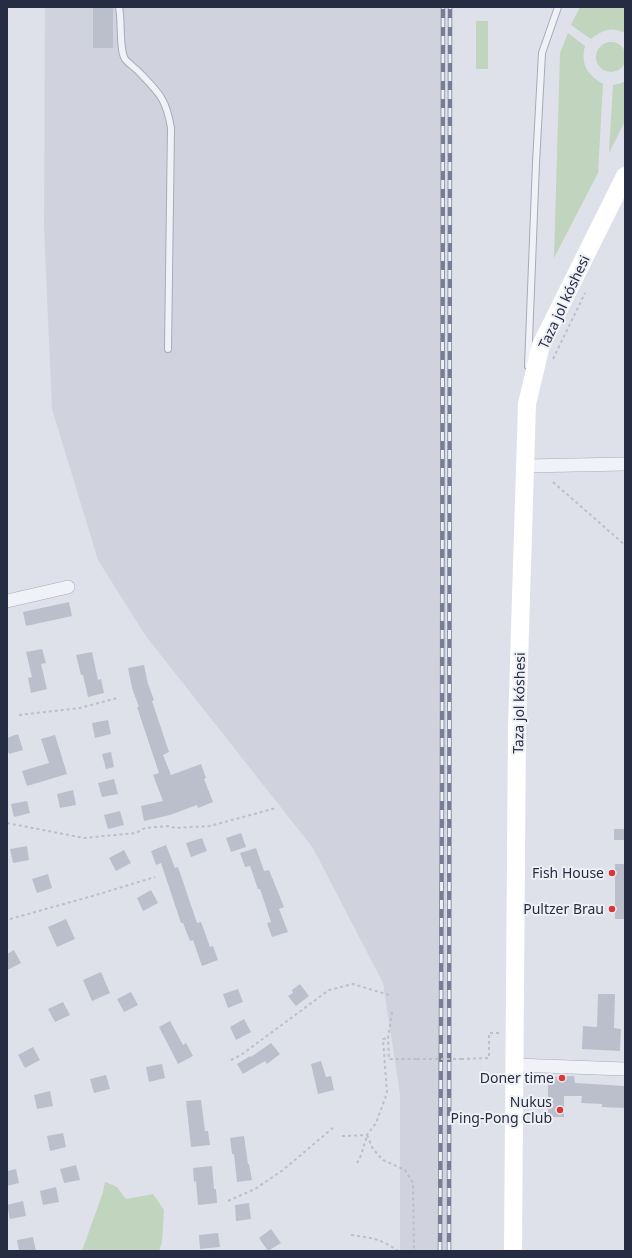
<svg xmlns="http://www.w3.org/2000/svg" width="632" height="1258" viewBox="0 0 632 1258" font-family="'Noto Sans',sans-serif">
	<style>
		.built { fill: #d0d3de }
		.green { fill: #c1d4be }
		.building { fill: #bbbfcc }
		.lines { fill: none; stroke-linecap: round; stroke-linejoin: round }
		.service-casing { stroke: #a7abb7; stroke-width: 8 }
		.minor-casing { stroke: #a7abb7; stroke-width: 14 }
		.path { stroke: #bcbfc8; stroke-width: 2; stroke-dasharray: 3 3; stroke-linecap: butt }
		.service { stroke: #f1f2f7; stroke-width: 6 }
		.minor { stroke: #f1f2f7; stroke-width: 13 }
		.secondary { stroke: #fff; stroke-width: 18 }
		.rail-casing { stroke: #767d94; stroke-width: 4.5 }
		.rail { stroke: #eef0f6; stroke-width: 3; stroke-dasharray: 9; stroke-linecap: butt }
		.path-bridge { stroke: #bcbfc8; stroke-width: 2; stroke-dasharray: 3 3; stroke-linecap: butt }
		.poi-dot { fill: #db3639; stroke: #eef0f6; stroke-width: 1.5 }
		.labels { text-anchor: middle; stroke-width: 4; stroke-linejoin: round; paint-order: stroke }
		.street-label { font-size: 14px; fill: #262c41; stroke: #eef0f6 }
		.poi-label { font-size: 14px; fill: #262c41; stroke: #eef0f6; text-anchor: end }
	</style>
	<rect width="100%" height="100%" fill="#dee1e9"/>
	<!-- built -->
	<path class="built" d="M45 7H445L447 1251H400V1094L383 983 313 848 145 635 98 560 52 409 44 227Z"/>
	<!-- green -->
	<path class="green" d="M580 7H625V33C622 32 619 30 616 30 606 28 598 34 591 39L571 25Z
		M476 21H488V69H476Z
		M568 33 585 46C580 65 588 75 603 84L598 173 554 258 560 53Z
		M596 57a15 15 0 1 1 30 0a15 15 0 1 1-30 0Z
		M625 81V121L609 153 613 85 622 83Z
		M105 1182 117 1187 126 1199 153 1194 164 1210 162 1242 159 1251H82L103 1192Z"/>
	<!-- building -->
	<path class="building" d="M93 7H113V48H93Z
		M69 602 72 616 26 626 23 612Z
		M42 649 46 663 41 664 47 689 31 693 28 678 32 677 26 652Z
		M92 652 98 680 101 679 104 693 88 697 83 675H81L76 655Z
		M144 665 148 684 154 700 152 701 169 752 163 755 171 775 201 764 206 778 204 779 213 802 198 808 197 805 170 815 144 821 141 806 163 801 153 775 159 773 137 707H139L132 688 128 668Z
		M108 720 111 734 95 738 92 723Z
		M18 734 23 750 9 754 7 749V738Z
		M55 735 67 774 27 786 22 771 49 763 41 739Z
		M111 752 114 767 106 769 102 754Z
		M114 779 118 794 102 797 98 783Z
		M73 790 76 805 60 808 57 794Z
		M27 801 30 813 14 817 11 804Z
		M120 811 124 825 108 829 104 815Z
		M614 829H625V840H614Z
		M241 833 246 847 231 852 226 838Z
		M202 838 207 851 191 857 186 843Z
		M166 845 175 868 178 867 197 923 201 922 210 947 213 946 218 960 202 966 193 940 190 941 183 923H181L161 863 156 865 151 851Z
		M27 846 29 860 13 863 10 849Z
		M256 848 264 871 269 870 284 907 279 909 288 932 272 937 267 923 271 922 260 889H258L250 866 245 867 240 853Z
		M124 850 131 863 116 871 109 858Z
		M615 864H625V919H615Z
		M48 874 52 888 37 893 32 879Z
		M151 890 158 903 143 911 137 898Z
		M66 919 75 939 57 947 48 927Z
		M14 950 21 963 7 970V954Z
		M101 972 110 993 92 1001 83 980Z
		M300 984 309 996 296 1006 288 996 293 993 292 990Z
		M238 989 243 1002 228 1008 223 994Z
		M131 992 138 1005 124 1012 117 999Z
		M598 994H615L614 1028 621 1029 620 1051 582 1049 583 1026 597 1027Z
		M63 1002 70 1015 55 1022 48 1009Z
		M244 1019 251 1032 236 1040 230 1027Z
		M170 1021 183 1045 186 1043 193 1056 178 1064 159 1027Z
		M271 1043 280 1054 267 1064 265 1061 243 1074 237 1064 250 1056 251 1057Z
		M33 1047 40 1060 25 1068 18 1055Z
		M321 1061 326 1077 331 1076 334 1090 318 1094 311 1064Z
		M162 1064 165 1078 149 1082 146 1067Z
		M106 1075 110 1089 94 1093 90 1079Z
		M574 1076 575 1083 625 1086V1108L602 1107V1104L581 1103 582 1096H564V1117H548V1077Z
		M50 1091 53 1106 37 1109 34 1095Z
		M201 1100 205 1131H208L210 1145 191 1147 186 1101Z
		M63 1133 66 1147 50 1151 47 1136Z
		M244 1136 248 1164H249L252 1180 237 1182 234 1154H232L230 1138Z
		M76 1165 80 1180 64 1183 60 1169Z
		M212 1166 214 1189H216L217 1203 198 1205 196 1181 194 1182 193 1168Z
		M16 1169 19 1183 7 1186V1171Z
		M56 1187 59 1202 43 1205 40 1191Z
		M23 1201 26 1216 10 1219 7 1205Z
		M249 1203 251 1219 236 1221 235 1205Z
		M271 1229 281 1243 268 1251 259 1238Z
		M218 1233 220 1247 200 1249 199 1235Z
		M33 1237 36 1251H19L17 1240Z"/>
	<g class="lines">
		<defs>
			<path id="service" d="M119 7C122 20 119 50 125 59 128 63 134 67 138 71 159 93 166 98 171 128L168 349
				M528 366 536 163 542 53 558 7"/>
			<path id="minor" d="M526 466 625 464
				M7 601 68 587
				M515 1065 625 1069"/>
		</defs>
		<!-- service casing -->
		<use href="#service" class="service-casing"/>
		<!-- minor casing -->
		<use href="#minor" class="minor-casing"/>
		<!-- path -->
		<path class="path" d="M553 359 585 293
			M553 482 625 545
			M19 715 80 708 117 698
			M7 823 84 838 136 833 145 828 169 826 175 828 210 826 276 808
			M10 919 96 895 155 877
			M392 1012 388 1038 389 1059H417
			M461 1059 489 1058V1033H500
			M231 1060 241 1055 329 990 353 984 389 995
			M367 1135 373 1149 383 1160 405 1170 413 1183 414 1251
			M342 1136 367 1135 376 1123 387 1093 383 1039 388 1038
			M357 1163 360 1158 367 1136
			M228 1201 255 1189 283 1170 334 1127
			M351 1235C371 1238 380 1238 398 1251"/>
		<!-- service -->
		<use href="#service" class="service"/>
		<!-- minor -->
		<use href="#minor" class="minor"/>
		<!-- secondary -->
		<path class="secondary" d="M513 1251 517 727 527 404 541 345 625 176"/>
		<defs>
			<path id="rail" d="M440 1251 442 779 443 7
				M449 1251 450 7"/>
		</defs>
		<!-- rail casing -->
		<use href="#rail" class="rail-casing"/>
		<!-- rail -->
		<use href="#rail" class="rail"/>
		<!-- path-bridge -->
		<path class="path-bridge" d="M417 1059H461"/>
	</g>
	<!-- markers -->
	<g class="poi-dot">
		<circle cx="612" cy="873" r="4"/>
		<circle cx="612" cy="909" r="4"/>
		<circle cx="562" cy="1078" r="4"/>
		<circle cx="560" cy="1110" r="4"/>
	</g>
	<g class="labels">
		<!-- street labels -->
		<g class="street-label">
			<text transform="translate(564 302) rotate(-65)" y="5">Taza jol kóshesi</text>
			<text transform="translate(519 703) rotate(-89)" y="5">Taza jol kóshesi</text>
		</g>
		<!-- poi labels -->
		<g class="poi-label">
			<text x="604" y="878">Fish House</text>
			<text x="604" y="914">Pultzer Brau</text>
			<text x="554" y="1083">Doner time</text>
			<text x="552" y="1107">Nukus<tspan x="552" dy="16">Ping-Pong Club</tspan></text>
		</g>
	</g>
	<!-- border -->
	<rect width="632" height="1258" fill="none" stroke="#262c41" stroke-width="16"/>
</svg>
